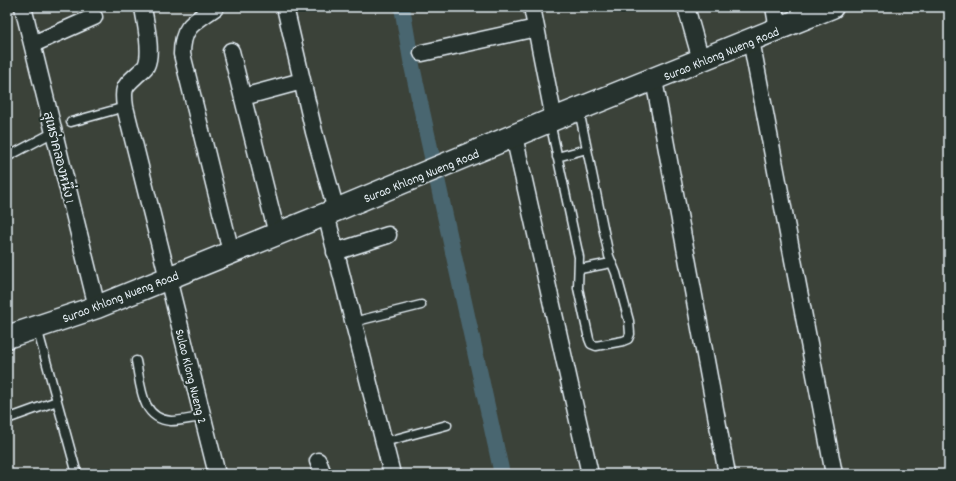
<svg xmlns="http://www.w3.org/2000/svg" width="956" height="481" viewBox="0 0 956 481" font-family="Dekko,'Playpen Sans Thai',sans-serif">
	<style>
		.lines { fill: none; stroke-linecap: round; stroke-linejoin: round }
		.canal { stroke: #4a6670; stroke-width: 16 }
		.service-casing { stroke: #e8f1f8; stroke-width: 11 }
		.minor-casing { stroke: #e8f1f8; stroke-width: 19 }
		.secondary-casing { stroke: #e8f1f8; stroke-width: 25 }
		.service { stroke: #26332d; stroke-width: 8 }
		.minor { stroke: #26332d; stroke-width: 16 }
		.secondary { stroke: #26332d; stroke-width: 22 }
		.labels { text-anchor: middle; stroke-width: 4; stroke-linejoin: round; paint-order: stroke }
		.street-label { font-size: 13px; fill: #e8f1f8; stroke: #26332d }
	</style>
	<rect width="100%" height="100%" fill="#3b4239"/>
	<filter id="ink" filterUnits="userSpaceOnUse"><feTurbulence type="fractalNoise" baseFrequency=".025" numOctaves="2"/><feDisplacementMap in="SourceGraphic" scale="8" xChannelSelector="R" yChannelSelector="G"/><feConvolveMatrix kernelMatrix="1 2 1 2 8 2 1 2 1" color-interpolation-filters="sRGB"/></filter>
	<g filter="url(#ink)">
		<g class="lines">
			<!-- canal -->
			<path class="canal" d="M402 7 412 66 502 474"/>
			<defs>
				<path id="service" d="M71 122 125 107
					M550 122 579 257 578 288 589 339 591 344 596 346 623 341 628 339 630 334 629 321 616 273 609 256 579 110
					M7 157 54 132
					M557 157 587 149
					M580 269 611 263
					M353 322 421 305
					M37 328 77 474
					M136 361C141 384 140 419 171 421 181 421 192 418 202 417
					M7 419 57 401
					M384 442 447 425"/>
				<path id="minor" d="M23 7 97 307
					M143 7C145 22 153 52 146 66 145 68 141 71 139 73 125 86 122 86 125 107L217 474
					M216 7C195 22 182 25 182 54L231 252
					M285 7 314 132 336 210
					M532 7 554 119
					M686 7 701 60
					M774 7 778 29
					M751 40 834 474
					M33 44 94 17
					M231 51 277 234
					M422 53 536 28
					M654 80 727 474
					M243 97 302 81
					M514 136 590 474
					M326 214 392 474
					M335 252 388 235
					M318 461 323 474"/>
				<path id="secondary" d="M7 337 97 307 336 210 554 119 832 7"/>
			</defs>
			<!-- service casing -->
			<use href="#service" class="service-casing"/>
			<!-- minor casing -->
			<use href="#minor" class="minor-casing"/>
			<!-- secondary casing -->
			<use href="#secondary" class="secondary-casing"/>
			<!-- service -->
			<use href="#service" class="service"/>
			<!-- minor -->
			<use href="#minor" class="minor"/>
			<!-- secondary -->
			<use href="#secondary" class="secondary"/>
		</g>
	</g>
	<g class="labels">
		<!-- street labels -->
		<g class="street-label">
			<text transform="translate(721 53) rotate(-22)" y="5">Surao Khlong Nueng Road</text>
			<text transform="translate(60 157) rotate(76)" y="5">สุเหร่าคลองหนึ่ง 1</text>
			<text transform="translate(421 175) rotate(-22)" y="5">Surao Khlong Nueng Road</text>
			<text transform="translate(120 296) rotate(-21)" y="5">Surao Khlong Nueng Road</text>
			<text transform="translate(192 376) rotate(76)" y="5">Sulao Klong Nueng 2</text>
		</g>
	</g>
	<!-- margin -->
	<rect width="956" height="481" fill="none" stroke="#26332d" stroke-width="24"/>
	<rect x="12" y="12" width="932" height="457" fill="none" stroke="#e8f1f8" stroke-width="1.5" filter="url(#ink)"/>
</svg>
